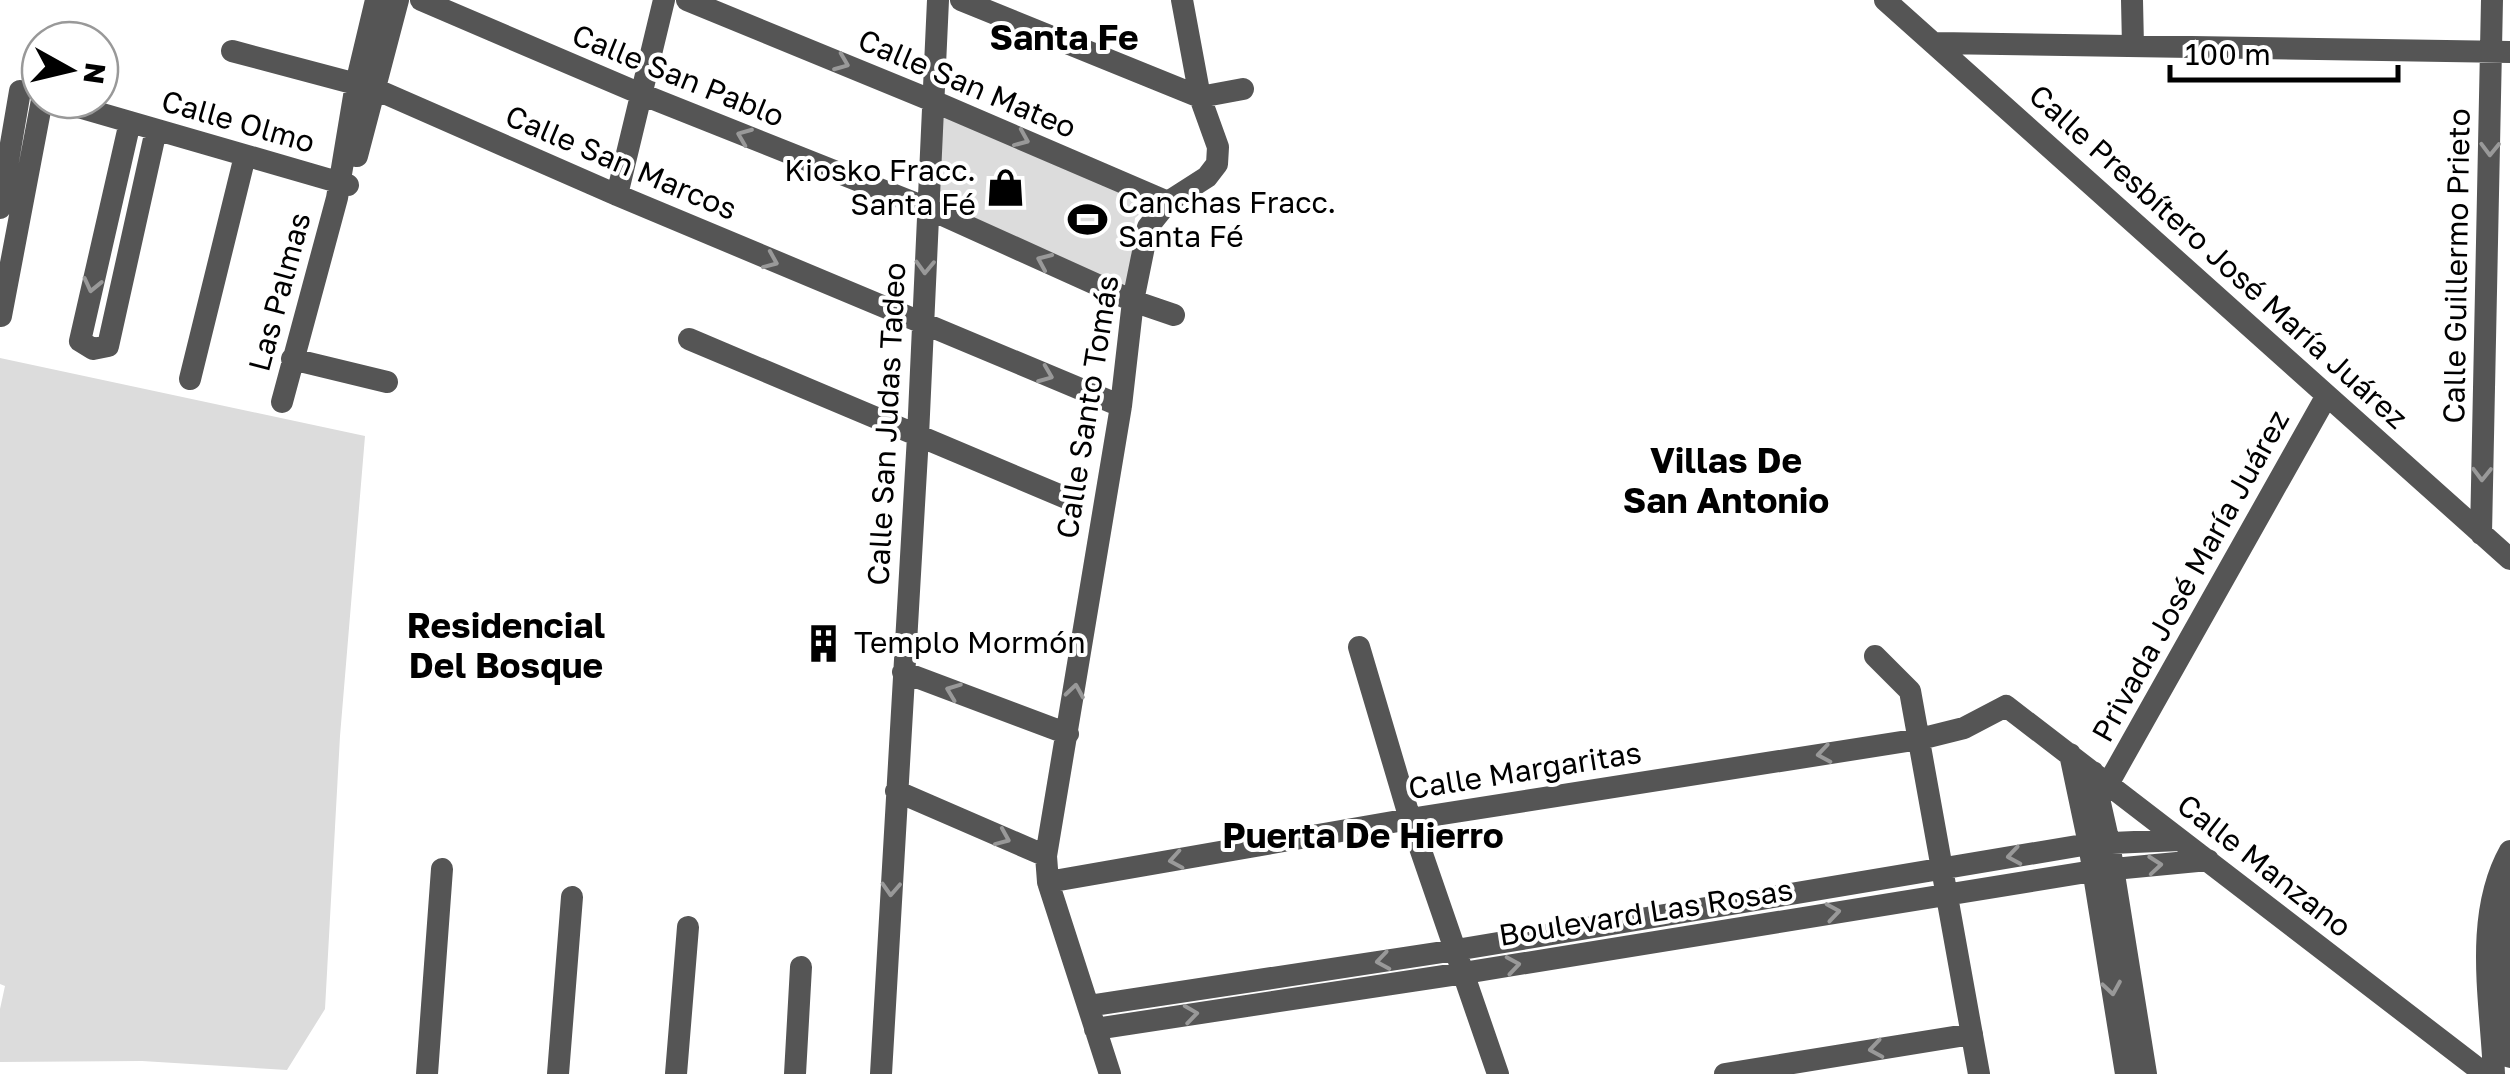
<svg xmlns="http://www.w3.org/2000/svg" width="2510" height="1074" viewBox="0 0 2510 1074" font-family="'Golos Text',sans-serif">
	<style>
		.green { fill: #dcdcdc }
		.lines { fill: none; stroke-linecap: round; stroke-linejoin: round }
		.minor { stroke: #555; stroke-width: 22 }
		.oneway { stroke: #999 }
		.labels { text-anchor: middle; stroke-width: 8; stroke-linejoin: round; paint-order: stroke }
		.street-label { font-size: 30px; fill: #000; stroke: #fff }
		.poi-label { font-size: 30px; fill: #000; stroke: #fff; text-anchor: start }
		.quarter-label { font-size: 35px; font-weight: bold; fill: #000; stroke: #fff }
	</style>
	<rect width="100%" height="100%" fill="#fff"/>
	<!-- green -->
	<path class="green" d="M942 113 1151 199 1148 207 1135 218 1128 290 934 205Z
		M0 358 365 436 340 736 325 1009 287 1070 142 1061 0 1062V1009L5 986 0 984Z"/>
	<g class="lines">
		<!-- minor -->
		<path class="minor" d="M421 0 641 94 927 208 1133 301 1174 315
			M687 0 933 101 1168 202
			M961 0 1200 97
			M1885 0 2510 559
			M2132 0 2133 46
			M1937 43 2510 52
			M232 51 375 89 617 195 1121 406
			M1200 97 1243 89
			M54 100 348 185
			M130 122 80 341 93 349 108 346 156 130
			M357 156 398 0
			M617 195 664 0
			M0 208 20 91
			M1 316 42 100
			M689 339 1071 500
			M292 359 387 382
			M190 379 245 156
			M282 402 337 198 356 84 376 0
			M2481 534 2492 0
			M1359 647 1410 819 1498 1074
			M1875 656 1910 691 1979 1074
			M903 672 1068 734
			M2070 754 2089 844 2126 1074
			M2093 772 2109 843 2146 1074
			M2108 784 2326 397
			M896 791 1046 856
			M2510 879 2505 921 2510 1057
			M1048 882 1410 819 1920 739 1964 728 2006 706 2485 1074
			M1088 1006 1456 950 2089 844 2180 840
			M1095 1029 1464 973 2093 871 2208 860
			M427 1074 442 869
			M558 1074 572 897
			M676 1074 688 927
			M795 1074 801 967
			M881 1074 918 436 938 0
			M1110 1074 1048 882 1046 856 1121 406 1133 301 1148 227 1168 202 1207 177 1217 164 1218 147 1200 97 1182 0
			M1725 1074 1972 1034
			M2494 1074C2491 1001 2473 917 2510 851"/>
	</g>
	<!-- one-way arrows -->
	<defs><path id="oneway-chevron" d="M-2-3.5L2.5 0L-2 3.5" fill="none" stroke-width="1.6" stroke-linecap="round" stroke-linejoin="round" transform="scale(2.5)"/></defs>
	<g class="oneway">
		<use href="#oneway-chevron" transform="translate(842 63) rotate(22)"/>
		<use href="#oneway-chevron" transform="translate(744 136) rotate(-158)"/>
		<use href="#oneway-chevron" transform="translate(1022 139) rotate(23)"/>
		<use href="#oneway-chevron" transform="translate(2490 149) rotate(91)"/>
		<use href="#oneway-chevron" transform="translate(771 261) rotate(23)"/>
		<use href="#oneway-chevron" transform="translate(1044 261) rotate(-156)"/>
		<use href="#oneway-chevron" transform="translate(925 267) rotate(92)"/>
		<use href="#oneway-chevron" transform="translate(92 285) rotate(103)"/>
		<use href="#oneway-chevron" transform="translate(1046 375) rotate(22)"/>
		<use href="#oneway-chevron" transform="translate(2482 474) rotate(91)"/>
		<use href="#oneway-chevron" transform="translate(953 691) rotate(-159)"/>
		<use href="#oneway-chevron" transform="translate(1075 691) rotate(-81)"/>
		<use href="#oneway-chevron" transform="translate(1824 754) rotate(171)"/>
		<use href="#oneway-chevron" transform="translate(1003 838) rotate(23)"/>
		<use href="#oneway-chevron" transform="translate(2014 856) rotate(171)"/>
		<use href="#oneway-chevron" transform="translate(1176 860) rotate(170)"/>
		<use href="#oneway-chevron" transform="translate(2155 865) rotate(-5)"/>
		<use href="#oneway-chevron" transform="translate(891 889) rotate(93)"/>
		<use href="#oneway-chevron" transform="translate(1833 912) rotate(-9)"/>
		<use href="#oneway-chevron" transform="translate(1383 961) rotate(171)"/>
		<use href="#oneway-chevron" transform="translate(1513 965) rotate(-9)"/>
		<use href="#oneway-chevron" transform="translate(2112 988) rotate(81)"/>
		<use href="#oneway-chevron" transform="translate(1191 1014) rotate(-8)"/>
		<use href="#oneway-chevron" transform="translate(1876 1049) rotate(171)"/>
	</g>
	<!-- icons -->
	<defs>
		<symbol id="shop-bare" viewBox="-9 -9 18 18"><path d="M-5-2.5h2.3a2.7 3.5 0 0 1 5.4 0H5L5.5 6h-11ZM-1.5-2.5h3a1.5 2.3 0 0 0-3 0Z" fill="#000" stroke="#fff" stroke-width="2.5" paint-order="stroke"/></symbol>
		<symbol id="stadium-bare" viewBox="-9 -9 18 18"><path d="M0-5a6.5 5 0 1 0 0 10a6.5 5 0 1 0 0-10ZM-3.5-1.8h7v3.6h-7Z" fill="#000" stroke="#fff" stroke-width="2.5" paint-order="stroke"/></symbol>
		<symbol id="building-bare" viewBox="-9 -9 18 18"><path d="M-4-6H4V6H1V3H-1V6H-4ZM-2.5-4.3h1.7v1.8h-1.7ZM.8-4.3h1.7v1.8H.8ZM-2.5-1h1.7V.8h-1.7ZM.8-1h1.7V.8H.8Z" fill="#000" stroke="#fff" stroke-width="2.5" paint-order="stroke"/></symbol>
	</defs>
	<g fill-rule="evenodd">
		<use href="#shop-bare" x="978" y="160" width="55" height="55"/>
		<use href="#stadium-bare" x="1060" y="192" width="55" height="55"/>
		<use href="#building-bare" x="796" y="616" width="55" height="55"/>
	</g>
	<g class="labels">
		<!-- street labels -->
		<g class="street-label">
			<text transform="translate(678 76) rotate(22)" y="10">Calle San Pablo</text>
			<text transform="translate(967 84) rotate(23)" y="10">Calle San Mateo</text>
			<text transform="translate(238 122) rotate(16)" y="10">Calle Olmo</text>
			<text transform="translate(621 163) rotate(23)" y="10">Calle San Marcos</text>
			<text transform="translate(2218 257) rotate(42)" y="10">Calle Presbítero José María Juárez</text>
			<text transform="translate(2457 266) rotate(-89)" y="10">Calle Guillermo Prieto</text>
			<text transform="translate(280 292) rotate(-75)" y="10">Las Palmas</text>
			<text transform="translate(1088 407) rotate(-81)" y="10">Calle Santo Tomás</text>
			<text transform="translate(887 424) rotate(-87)" y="10">Calle San Judas Tadeo</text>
			<text transform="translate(2191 576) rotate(-61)" y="10">Privada José María Juárez</text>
			<text transform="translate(1525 771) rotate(-9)" y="10">Calle Margaritas</text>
			<text transform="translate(2264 866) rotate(38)" y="10">Calle Manzano</text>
			<text transform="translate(1646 913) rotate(-9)" y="10">Boulevard Las Rosas</text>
		</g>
		<!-- poi labels -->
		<g class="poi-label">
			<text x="976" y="181" text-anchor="end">Kiosko Fracc.<tspan x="976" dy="34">Santa Fé</tspan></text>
			<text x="1118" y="213">Canchas Fracc.<tspan x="1118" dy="34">Santa Fé</tspan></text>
			<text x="854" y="653">Templo Mormón</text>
		</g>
		<!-- quarter labels -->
		<g class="quarter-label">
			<text x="1064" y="50">Santa Fe</text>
			<text x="1726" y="473">Villas De<tspan x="1726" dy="40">San Antonio</tspan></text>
			<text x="506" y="638">Residencial<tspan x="506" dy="40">Del Bosque</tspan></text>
			<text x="1363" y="848">Puerta De Hierro</text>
		</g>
	</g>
	<!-- north arrow -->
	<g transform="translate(70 70) rotate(98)"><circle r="48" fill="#ffffff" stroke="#999999" stroke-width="2.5"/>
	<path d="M0-8L18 38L0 25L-18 38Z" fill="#000000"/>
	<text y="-15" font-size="28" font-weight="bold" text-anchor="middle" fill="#000000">N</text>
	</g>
	<!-- scale -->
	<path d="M2170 65v15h228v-15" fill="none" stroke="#000000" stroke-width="5"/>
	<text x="2185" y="65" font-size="30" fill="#000000" stroke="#ffffff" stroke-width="8" paint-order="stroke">100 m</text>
</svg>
